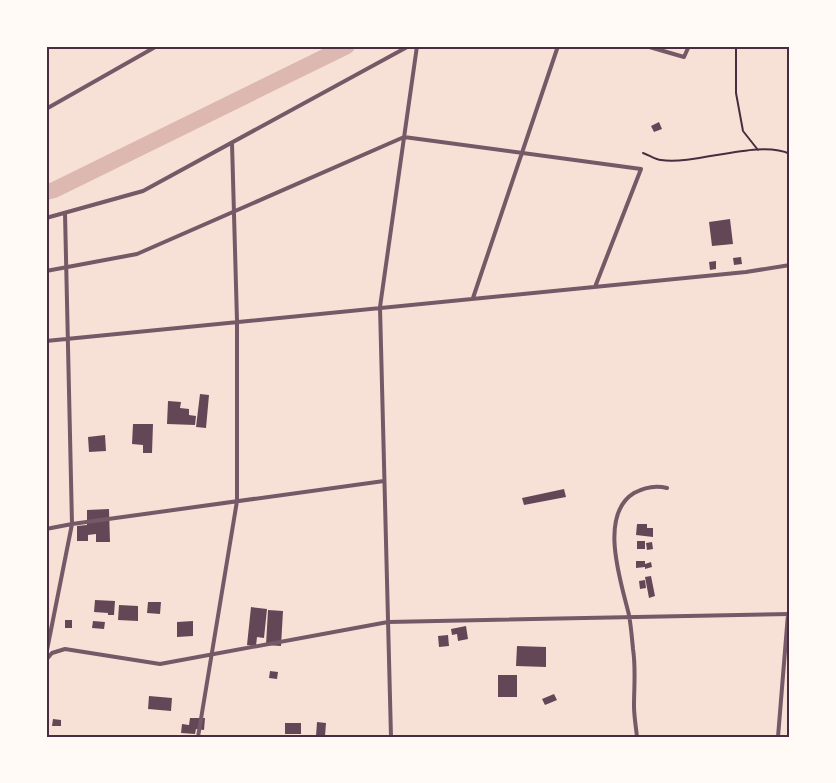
<svg xmlns="http://www.w3.org/2000/svg" width="836" height="783" viewBox="0 0 836 783" font-family="Montserrat,sans-serif">
	<style>
		.lines { fill: none; stroke-linecap: round; stroke-linejoin: round }
		.river { stroke: #dcb8b0; stroke-width: 16 }
		.building { fill: #644757 }
		.path { stroke: #4a2c40; stroke-width: 2 }
		.minor { stroke: #755966; stroke-width: 4 }
		.neatline { fill: none; stroke: #4a2c40; stroke-width: 2 }
	</style>
	<rect width="100%" height="100%" fill="#f7e1d7"/>
	<g class="lines">
		<!-- river -->
		<path class="river" d="M46 192 54 190 347 46"/>
	</g>
	<!-- building -->
	<path class="building" d="M659 122 662 129 654 132 651 126Z
		M730 219 733 244 712 246 709 222Z
		M741 257 742 264 734 265 733 258Z
		M716 261V269L710 270 709 262Z
		M200 394 209 395 206 428 196 427Z
		M168 401 181 402 180 408 189 409V415L196 416 195 425 167 424Z
		M133 424H153L152 453H143V445L132 444Z
		M105 435 106 451 89 452 88 437Z
		M564 489 566 497 524 505 522 498Z
		M109 509 110 542H96V534L88 535V541H77V526L87 525V510Z
		M637 524H647V528H653V537L636 535Z
		M637 541H645V549H637Z
		M652 542 653 549 647 550 646 543Z
		M636 561H645V564L651 562 652 567 645 569V567L636 568Z
		M651 576 655 596 649 598 645 577Z
		M645 580 646 588 640 589 639 581Z
		M95 600 115 601 114 615H108V613L94 612Z
		M148 602H161L160 614 147 613Z
		M119 605 138 606V621L118 620Z
		M251 607 267 609 264 638 257 637 256 646 247 645Z
		M268 610 283 611 281 646 266 645Z
		M65 620H72V628H65Z
		M93 621 105 622 104 629 92 628Z
		M193 621V636L177 637V622Z
		M466 626 468 639 458 641 457 634 452 635 451 629Z
		M448 635 449 646 439 647 438 636Z
		M517 646 546 647V667L516 666Z
		M270 671 278 672 277 679 269 678Z
		M498 675H517V697H498Z
		M554 694 557 700 545 705 542 699Z
		M149 696 172 698 171 711 148 709Z
		M190 718H205L204 730 196 729 195 734 181 733 182 724 189 725Z
		M53 719 61 720V726H52Z
		M317 722 326 723 325 736H316Z
		M285 723H301V734H285Z"/>
	<g class="lines">
		<!-- path -->
		<path class="path" d="M737 46 736 49V93L743 131 758 150
			M643 153C649 155 656 160 661 160 697 165 759 139 790 154"/>
		<!-- minor -->
		<path class="minor" d="M646 46 684 57 689 46
			M46 109 157 46
			M46 218 143 191 409 46
			M46 271 137 254 404 137 641 169 595 287
			M473 298 558 46
			M46 341 746 272 790 265
			M46 529 72 524 384 481
			M46 655 72 524 65 213
			M46 660 52 653 65 649 160 664 388 622 790 614
			M198 737 237 501V321L232 143
			M391 737 380 307 417 46
			M637 737C636 727 634 716 634 706 634 687 636 668 633 649 632 638 631 626 629 615 621 582 598 515 634 493 645 487 655 485 667 488
			M778 737 788 614"/>
	</g>
	<!-- border -->
	<rect width="836" height="783" fill="none" stroke="#fffaf5" stroke-width="95"/>
	<rect x="48" y="48" width="740" height="688" class="neatline"/>
</svg>
